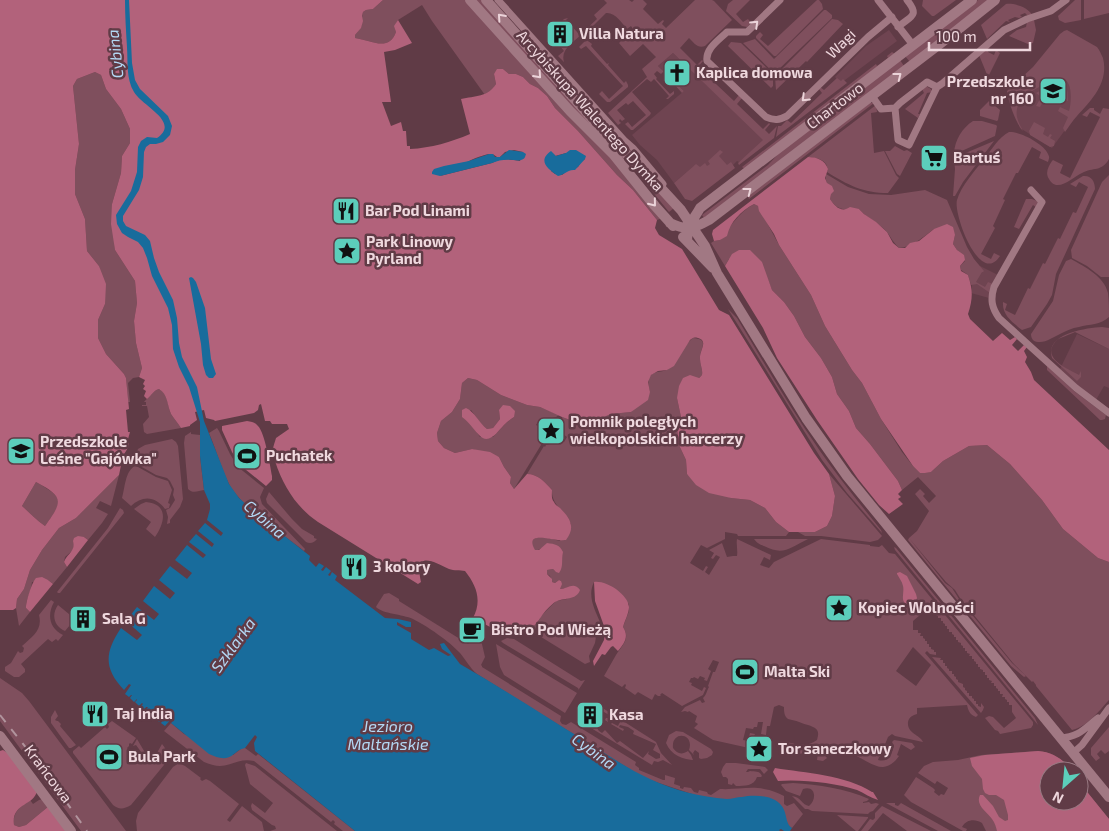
<svg xmlns="http://www.w3.org/2000/svg" width="1109" height="831" viewBox="0 0 1109 831" font-family="'Exo 2',sans-serif">
	<style>
		.built { fill: #6f4451 }
		.green { fill: #7f4f5d; fill-rule: evenodd }
		.forest { fill: #b2627b; fill-rule: evenodd }
		.water { fill: #186c9c }
		.lines { fill: none; stroke-linecap: round; stroke-linejoin: round }
		.street { stroke: #a17883; stroke-width: 7 }
		.secondary { stroke: #a17883; stroke-width: 10 }
		.rail { stroke: #b1949d; stroke-width: 2; stroke-dasharray: 9 9; stroke-linecap: butt }
		.oneway { stroke: #ebd3d9 }
		.labels { text-anchor: middle; stroke-width: 5; stroke-linejoin: round; paint-order: stroke }
		.poi-label { font-size: 15px; font-weight: bold; fill: #efd8de; stroke: #603b46; text-anchor: start }
		.street-label { font-size: 15px; fill: #efd8de; stroke: #603b46 }
		.water-label { font-size: 16px; font-style: italic; fill: #b3d8f4; stroke: #603b46 }
	</style>
	<rect width="100%" height="100%" fill="#603b46"/>
	<!-- built -->
	<path class="built" d="M889 30 897 41 841 83 835 77 866 46Z
		M1073 34V119L1052 148 1020 128 1010 100Z
		M673 53 766 141 739 162 737 161 733 165 702 177 694 166 674 183 657 160 640 145 632 135 684 91 658 66Z
		M980 266 998 275 989 298 971 293 973 276Z
		M1077 334 1109 349V388L1104 386 1096 400 1084 391 1060 369Z"/>
	<!-- green -->
	<path class="green" d="M383 0H466L605 151 662 218 657 220 633 190 617 175 578 131 555 108 547 96 538 88 530 84 523 77 516 74H509L503 69 494 74 496 84 492 91 485 95 432 21 422 5 398 20 395 26 396 32C391 46 381 45 368 41 364 40 360 39 355 38V35C365 24 360 24 363 12L366 10 373 9Z
		M475 0H481L609 142 674 208 669 212 634 169 597 134Z
		M604 0H629L632 2 634 0H643L647 4 643 9 658 24 663 20 664 21 662 24 666 28 695 0H712L714 1 732 20 705 46C698 49 694 43 689 38L680 48 697 65 702 60 703 61 698 67 734 101 739 95 742 98 737 104 763 129 769 123 770 124 765 130 769 134 777 126 774 138 739 165 738 163 763 140 673 53 658 66 684 91 682 93 663 72 661 74 657 71 654 74 657 78 656 79 670 94 674 91V94L668 99H666L669 96 655 80 654 79 651 82 647 79 632 92 651 113 650 115 633 130H631L625 124 628 122 632 127 646 115 633 101 628 105 626 103 617 110 625 119 622 121 620 119 619 121 621 123 618 125 608 113 647 77 642 69 656 57 643 44 630 56 619 43 633 29 631 26 627 29C622 23 615 12 606 13L586 33 582 34C574 42 560 49 564 62L558 56 564 51 560 46 572 34 561 22 564 19 568 18 566 20 578 33 580 32 582 33 597 19 594 15 607 3Z
		M733 0H750L736 14 743 22 748 19 751 23 747 27 742 26 726 11 728 4Z
		M817 0H819L822 4 823 9 776 56H774L756 38V36L760 32 763 35 760 39 768 46Z
		M923 0H956L934 16H932L922 6Z
		M978 0H990L910 62 905 56Z
		M1075 0H1081V20L1065 23 1059 20 1058 16Z
		M1084 0H1109V13L1084 19Z
		M1006 4C1014 3 1028 7 1032 15L1028 16 1025 13 1020 15 1022 17 1019 18 1015 17 1008 20 1010 22 1006 21 987 39 981 25Z
		M824 10H826L832 15V18L775 73H774L743 43 755 39 774 59Z
		M832 19 838 20 843 24 807 62 806 61 776 90 775 77 776 75Z
		M1034 20 1036 30 1033 43 1028 44 1009 36 1017 30 1026 27 1027 22Z
		M1067 30 1097 47C1100 51 1101 54 1103 58 1109 82 1092 100 1077 116 1072 121 1069 127 1065 132L1063 128 1068 117 1058 111 1060 107 1069 111C1072 101 1074 72 1054 79 1040 87 1013 97 1017 117 1018 122 1021 127 1023 131 1016 124 1008 101 1007 91L1033 67 1060 34 1064 31Z
		M587 40 592 44 591 46 607 64 609 63 608 65 624 83 626 81 628 85V87L610 102H607L599 94 602 91 609 99 623 86 586 46 581 49 579 47 585 41Z
		M731 42 741 43 773 74V86L771 88 728 46Z
		M990 47 988 52 994 55 996 50 1000 53 988 77 979 55Z
		M892 52 895 54 745 169 742 167 876 64 877 66 888 58 887 56Z
		M900 60 904 66 705 219 702 215 768 165 783 149Z
		M95 72 101 75 106 89 121 109 130 129V143L122 156 121 173 112 204 115 250 135 281 137 303 134 321 136 343 142 368 139 377 133 378 128 383 130 402H128L126 378 124 374 106 354 98 338V320L105 304 99 266 87 251 85 219 75 194V170L79 144 73 86 77 79Z
		M837 78 841 81 843 79 847 83 776 137 778 126H781L787 120 791 123 822 93 819 89 820 87 824 90Z
		M1058 81C1069 82 1067 92 1068 101L1055 95 1052 101 1045 98 1040 107 1036 106 1041 97 1036 93Z
		M926 86 931 89 932 92 927 93 918 114H920L918 118 905 109 924 93 922 89Z
		M989 101 1000 110 998 120 997 121 980 116V110Z
		M870 103H874L749 199 748 197V195Z
		M876 105 877 112 871 113 874 153 884 151 896 175 899 178 888 193C863 193 848 185 827 172 830 161 817 157 808 157Z
		M1090 108H1094V110L1100 114 1103 108 1109 109V159C1102 172 1093 167 1082 173 1073 177 1057 194 1049 179 1045 173 1048 167 1052 161L1053 160 1063 165 1060 173 1070 178 1100 117 1090 112 1087 117 1082 115Z
		M973 121H982L996 125 997 126 995 136 955 154 954 153C955 140 962 128 973 121Z
		M1034 122 1045 128 1043 134 1048 137 1050 134 1052 135 1050 138 1055 141 1054 146 1050 147 1030 135 1029 131Z
		M1009 132C1019 131 1044 144 1048 154 1050 158 1049 158 1048 162L1039 158 1041 152 1032 147 1018 173H1016L1003 199 1005 200 993 226 995 228 981 254 991 259 994 253 1000 256C980 287 953 214 957 200 961 186 976 169 985 158 992 149 999 137 1009 132Z
		M994 141 963 182 955 196H953L955 169 954 160 956 157Z
		M895 146 904 151 907 150 912 153 900 176 897 174 885 151H890Z
		M720 150 723 152 719 156 727 165 731 162 735 168 692 201 685 199 674 183 696 164 700 167 705 163 707 166 710 164 708 161Z
		M826 174 848 187 869 194 891 195 925 190 947 200 967 247 974 259 984 271 983 272H982L976 282 985 287 988 282 993 284 990 293 977 284 971 285 968 275 961 270 960 266 965 261 957 250 953 244 955 235 934 229C925 236 910 248 899 248 894 243 891 238 887 232 879 223 867 218 859 209 846 209 838 212 830 199 832 190 824 183 826 174Z
		M1109 175V277H1101L1087 266 1072 258 1071 250 1102 182Z
		M1083 176C1091 175 1095 181 1095 189L1056 274 1052 295 1047 304 1031 327 1022 330C1012 322 1002 315 1003 302L1007 304 1005 310 1015 315 1028 288 1030 289 1043 263 1045 264 1058 238 1060 239 1073 212 1076 213 1088 187 1079 182 1076 187 1070 184Z
		M1026 199H1032L1037 201 1038 202 1037 208 1033 205 1019 229 1014 227Z
		M754 204 758 206 779 245 811 295 825 326 852 370 862 383 881 419 902 452 913 466 920 473 931 472 943 461 969 446 987 445 1010 464 1042 500 1063 529 1098 558 1109 562V700C1099 711 1087 727 1072 730L1036 686V685L1033 681 1032 682 1013 663 960 598 955 590 946 582 909 538 917 531 929 511 915 494 920 489 925 494 923 496 929 503 936 496 918 477 902 490 898 481 870 444 856 428 849 411 837 394 832 377 821 358 805 337 794 316 784 302 772 290 768 280 729 259 725 266 711 243 714 241 720 240C731 226 738 213 754 204Z
		M1071 259C1085 267 1104 276 1108 293 1109 301 1109 309 1109 317 1101 325 1089 324 1079 327 1072 328 1066 331 1060 334 1053 337 1046 343 1038 342 1033 342 1031 338 1031 334L1053 301 1059 275 1066 261Z
		M728 309 737 318C764 363 790 408 820 451 839 478 860 504 881 530L882 533 847 493 822 460Z
		M1102 327 1109 328V349L1075 332C1070 335 1060 337 1056 341 1040 358 1068 369 1079 375L1081 371V377L1077 381 1052 358C1044 334 1085 328 1102 327Z
		M693 338C711 339 699 349 700 359 700 365 703 369 702 375L677 398 681 417 677 428 679 445 686 460 687 474 731 498 750 500 765 508 776 522 789 532 786 536H738L737 534 725 532V539L707 548 701 545 690 563 703 571 706 566 708 567 705 572 709 575 720 557 716 555 713 559 711 558 714 553 709 550 722 543 727 557 733 556H737C738 550 736 545 737 539L771 555 770 560 764 557 760 565 769 568 774 562 821 539 870 545V546L879 547 882 545 889 553 895 554 1033 722V725L1031 728 1000 734 998 731 995 730 985 718 989 716 993 717 1004 728 1016 718 1012 712V705H1009V702H1007V700L1005 699V697H1002L1003 694H1000V691H998V689L996 688V686H994V683H991L992 681 989 680V678H987V675H985V672H983V670L980 669V667H978V664H976V662L974 661V659H972V656H969L970 654 967 653V651H965V648H963V646L961 645V643L958 642V640H956V637H954V635L952 634V632H949V629H947V626H945V624L943 623V621H941V618H938V616L936 615V613L934 612V610H932V607H929V604H927V609L913 621V630H918V633H921L920 636H923V638L925 639V641H927V644H929V647H931V649L934 650V652H936V655L930 654 927 651 925 653 978 715 976 717C970 715 968 710 967 705L917 708V714C913 715 909 717 908 722 907 734 919 734 923 742L895 736 892 734 888 737 880 757H879L878 760C889 763 891 754 894 746L892 742 894 740 912 743 915 747 911 750 901 744 897 755 899 756C896 761 889 767 883 767 867 768 833 733 823 753L827 758 823 761 817 760 818 752 814 751 799 754 789 752 790 749 787 747V742C798 745 807 747 817 740 820 730 817 728 808 725 803 724 798 721 792 720 791 720 789 719 788 719 784 716 784 711 784 707L779 705 774 707 770 726H767L766 735 761 734 763 722H758L757 727H754L753 729 746 728 743 740 748 741 750 733 755 734 749 748 713 740 694 728 698 724 695 722 697 716 689 711 688 712 685 711 681 712 685 707 700 700 702 703 705 702 703 698C706 696 707 690 709 687L708 686 713 672H715L719 662 713 660 708 669 711 671 707 681 704 680 705 678 700 676 698 679 694 677 693 678H691L689 682 692 683 691 685 702 691 704 687 706 688 703 695 682 706 662 693 660 695 661 696H658L655 694 652 700 638 692 635 695 625 688 626 685 625 684 622 687 604 676C608 669 612 662 616 655 622 645 631 639 623 627L629 611V604L594 582C587 596 595 610 600 622L598 624 595 643 589 656 590 662 585 664 533 632 522 629 525 626 532 627 537 623 541 616 556 601 567 599 565 588 560 589 561 581 559 580 555 583 552 582 550 576 547 574V570L553 569 556 572 542 548 538 550H534C524 531 551 539 560 541L571 524C565 512 551 504 552 490 545 482 538 474 527 474L544 446 545 447 546 445 562 441 564 442 567 437 563 434 564 432 562 417 573 421 597 420 611 414 631 412 650 392C649 387 647 381 650 376 655 370 662 373 668 369 680 361 682 346 693 338ZM913 647 931 665 916 686 896 671Z
		M1047 366 1074 391 1106 415 1105 419 1102 420H1100L1047 370Z
		M468 378 477 380 501 395 527 405 540 407 559 415 556 417 541 421 539 420 536 425 538 426 541 445 514 489 510 483 511 477 504 467 499 457 472 449 455 453 444 448 438 441 437 433 441 421 452 412 460 399 462 383ZM471 410 481 424 487 429 493 428 500 419 499 410 514 417 506 423 493 437H480L471 424 463 417Z
		M159 389C169 394 167 405 171 414 174 419 178 423 181 428L147 434 144 432 143 424 149 417 147 406H142V405H146V402H144C148 398 154 390 159 389Z
		M217 428 219 431 230 454 238 467 264 488 260 497 262 504 305 549 304 551C282 533 242 508 229 484 221 468 216 449 209 433Z
		M191 432V434L200 435V456L204 490C198 491 193 494 188 489L184 443 185 436Z
		M172 439 176 442 178 446 183 499 180 507 170 520V523L167 524 168 517 166 510 170 508 175 500 173 495 174 489 170 481 167 478 156 475 142 467 137 460 136 454 138 449 145 445Z
		M135 466 138 467 156 477 168 481 172 490 168 503 170 504 169 508 165 509C156 496 142 495 131 506L122 498C125 488 125 471 135 466Z
		M829 474 882 536 878 540 870 542 821 536H805L798 532H815L827 526 832 516 835 496Z
		M119 475 111 506 100 501 96 508 108 514 102 523 88 540 84 537 74 545 73 550 65 557 64 562 67 567 53 584 48 580 32 582C31 592 26 599 26 608L30 612 19 626 16 608 17 599 24 589 30 570 42 550 59 528 76 518Z
		M36 482C64 498 64 500 45 526 36 520 30 513 22 506Z
		M269 492 292 519 302 529 314 536V538L317 539C314 543 310 544 306 542L267 503 266 499Z
		M146 502C169 504 165 523 155 537L146 529 151 522 134 509 141 504Z
		M120 508 123 510 124 513 60 593H58L57 592 108 528Z
		M909 538 945 583 952 588 959 599 1012 663 1026 676 1024 677 1011 666 908 540Z
		M754 539H808C790 548 783 556 764 546 759 544 757 543 754 539Z
		M894 547 896 548 1035 718 1038 725 895 550Z
		M389 593 399 599V601L468 644 471 641H474L477 638 481 640 485 657 481 665 482 666V667L561 716 560 721 562 724 566 725 571 722 636 762 635 765 639 768V770L663 780H665V775L675 778 674 784 680 786V788L683 789 684 787 691 788 694 792 698 793 699 790 707 792 708 794 711 795 720 789C735 790 750 786 764 789 771 790 778 793 784 796V804L787 806 794 803 803 814 792 828 742 799 713 801 644 778 477 674C470 668 466 660 460 653 449 641 427 626 413 619 402 614 383 614 376 607L377 605 384 594Z
		M51 600 54 602C47 615 49 628 63 635L58 641 56 639 52 642 48 639 21 664 25 669V672L19 677H14L5 671V667L11 663 18 651 20 653 23 652 24 648 22 646C32 637 43 630 39 615Z
		M58 605 75 619 65 631C54 626 51 615 58 605Z
		M507 638 514 639 581 681 585 680 579 689V690L578 688 503 643 501 641Z
		M496 644 577 693 565 713 504 675 500 667Z
		M932 657 941 658 940 660H943V663H945V666H947V668L949 669V671H952V674H954V676L956 677V679L958 680V682L963 684V687L965 688V690L967 691V693H969V696H972V698L974 699V701H976V704H978V706L981 707V703L984 707 983 710 981 713Z
		M0 678 22 693 29 701 126 831H81L0 721Z
		M601 707 656 742 661 753 672 765 663 760 658 762 654 761 652 765 591 728 586 719 581 718 582 716H588L591 725 593 727 595 725 599 731 602 733 605 730 617 743 620 741 643 758 649 751 648 754 656 759 660 758V754L653 750 656 744 633 734 634 731 628 727 620 725 619 727 624 729 623 731 611 724 612 723 618 726 620 722 610 718 608 722 605 720 606 718H608L609 715 604 712H600V716H599V712H598Z
		M55 710 58 716 55 720 57 721H58L61 724 60 726 76 745 71 748H69L51 723V717Z
		M112 721 136 738 132 744 130 743 129 744V746L127 748 137 762 139 760 140 761 144 756 136 745 133 746 137 739 147 756 157 753 162 744C168 751 168 757 164 765L131 805C124 809 119 810 113 805L73 753V751L79 746 81 748 105 727 107 729 109 727 108 724Z
		M171 723 184 734 233 755 242 748H245L256 756 258 754 355 831H343L334 824 335 822 333 820 331 822 254 761C240 758 233 765 220 766 215 766 209 764 204 762L164 731Z
		M1109 727V751L1105 754 1101 750 1097 754 1100 758 1096 761 1091 755V748Z
		M676 731 683 732 711 749 713 752 712 755 707 758 701 759 699 758V753L695 750 693 753 694 755 689 750C695 733 671 730 673 748 677 754 682 755 688 751L691 755 693 760H695C683 760 671 755 666 743L669 735Z
		M1038 751C1052 752 1064 760 1073 771H1049V801H1079V779L1088 793 1109 819V831H986L982 823C975 819 967 819 962 827L967 829 966 831H963L911 802 904 795 916 777 933 788 935 790 934 792 939 796 941 794 944 795 948 788 937 781 935 784 918 773 924 766 933 762 958 760 981 755Z
		M179 763 185 766 201 778 200 779 202 781 206 779 210 781 239 804 227 820 230 822 242 806 262 822 264 831H137L136 821 138 813 173 767Z
		M246 763 255 766 337 831H270L276 829 275 826 272 825 252 810 251 806 252 803 265 813 273 803 250 784 245 765Z
		M726 763H736L765 767 768 770 764 774 760 769H748L746 772H748L750 771C755 772 759 770 762 776L761 777H757C754 786 745 786 736 786L733 783 732 785 728 784V779L726 777H723L721 772 723 767Z
		M793 783C819 785 845 788 869 799L867 801 863 802V803L869 802 871 804 876 803 879 804 873 811 870 812 868 814 812 811 808 809H805L792 796C801 797 802 805 809 806 817 800 816 785 803 789L800 796 786 791 781 785 782 784Z
		M42 799 49 806 26 825 19 827 14 825C12 812 21 806 30 800L33 804 39 800Z
		M886 803H895V805L898 806 901 803 951 831H938Z
		M882 806 931 831H907L883 813 868 831H861L870 819 873 820 875 818V813Z
		M837 815 868 817V818L858 831H856Z"/>
	<!-- forest -->
	<path class="forest" d="M0 0H383L373 9 366 10 363 12 362 16 363 21 361 28 355 35V38C360 39 364 40 368 41 381 45 391 46 396 32L394 26 398 20 412 43 395 50 384 52 391 102H382L391 126 401 122 403 131H406L407 146H410V149C431 148 451 142 470 134L461 99C475 96 488 97 496 84L494 74 497 69H503L509 74H516L523 77 530 84 538 88 547 96 555 108 578 131 617 175 633 190 657 220 655 228 659 235 682 249 719 310 729 315 814 453 829 474 835 496 832 516 827 526 815 532H789L776 522 765 508 750 500 731 498 709 493 696 485 687 474 686 460 679 445 677 428 681 417 677 398 679 386 683 378 690 375 699 378 702 375C703 369 700 365 700 359 699 351 709 341 698 338 693 337 693 338 690 340L674 366 667 370 658 371 651 375 648 382 650 392 648 400 631 412 611 414 597 420 573 421 562 417 540 407 527 405 501 395 477 380 468 378 462 383 460 399 452 412 441 421 437 433 438 441 444 448 455 453 472 449 490 452 499 457 504 467 511 477 510 483 514 489 527 474C538 474 545 482 552 490 552 494 551 499 554 502 555 505 558 506 560 508 570 518 576 527 566 540 562 540 562 541 558 540 550 540 524 531 535 550H539L547 543C555 544 560 545 563 552 561 560 564 566 559 573L556 572 553 569 547 570V574L552 579V582L555 583 559 580 561 581 562 584 560 589C567 589 574 581 580 590 576 601 564 597 555 602 551 605 544 612 541 617 535 625 536 627 525 626L522 629 492 628 473 618C482 601 477 586 465 571 460 570 454 571 449 569 431 560 414 551 421 582L418 584 318 522C297 508 283 486 275 461 274 458 272 453 273 450 273 446 275 442 276 438L289 429 287 424H272L270 421H265L261 404 259 405 258 410 254 413 215 421 214 420 206 418 204 410 195 412 197 420 190 425V426L181 428C178 423 174 419 171 414 167 405 168 394 159 389 153 391 152 395 147 399L144 396 146 391 143 389 145 386 143 384 145 380 139 377 142 368 136 343 134 321 137 303 135 281 115 250 111 224 112 204 121 173 122 156 130 143V129L121 109 106 89 101 75 95 72 77 79 73 86 79 144 75 170V194L85 219 87 251 99 266 106 284 105 304 98 320V338L106 354 124 374 126 378 129 409 126 410 128 432H130L128 439 129 446 123 456 119 475 76 518 59 528 42 550 30 570 24 589 17 599 16 608 13 610H0ZM514 150 523 152 520 161C510 159 501 158 492 163L440 176C452 170 477 155 490 154 494 154 494 155 497 157H500L505 152ZM566 153 585 159 581 162 578 167 567 171 562 175 555 174 551 171 554 155 555 156ZM36 482C64 497 63 501 45 526 36 520 30 513 22 506Z
		M808 157C817 157 825 160 828 169L825 178 827 183 832 186 834 191 831 194 830 199C835 207 842 213 850 207L859 209 864 214 876 222 887 232 893 243 899 248H905L910 243 919 241 934 229 947 224 953 227 955 235 953 244 957 250 964 255 965 260 960 266 961 271 968 275C973 291 973 298 968 314L970 319 993 341 1002 333 1010 340 1015 337 1017 339 1012 345 1018 351 1024 345 1027 347 1024 351 1027 357 1025 362 1031 372 1034 380 1109 450V562L1098 558 1063 529 1042 500 1010 464 987 445 969 446 943 461 931 472 925 473H920L913 466 881 419 862 383 852 370 825 326 811 295 779 245 774 234 759 211 758 206 754 204C741 211 730 222 727 236L720 240 714 241 712 234 713 230Z
		M739 250H750L762 262 772 290 784 302 794 316 805 337 821 358 832 377 837 394 849 411 856 428 870 444 898 481 902 490 898 494 901 497 898 499 903 504 889 514 879 505 858 479 817 420 777 358 763 328 725 266 732 254Z
		M503 405 510 406 515 411 514 417C511 419 507 422 504 425 498 431 489 446 479 435 473 429 470 423 462 417V410L466 408C475 412 479 423 487 429L493 428 500 419 499 410Z
		M247 421C252 422 255 422 258 426 265 433 270 465 272 476V480L266 486 240 465 232 452 222 430V426Z
		M78 536 84 537 88 540 67 567 64 562C67 554 76 551 73 541L74 538Z
		M900 572 907 576 916 594 917 598 915 603 911 606C898 603 905 594 903 586 902 581 899 578 897 574V573Z
		M42 577 48 580 53 584 30 612 26 608C26 601 32 582 36 578Z
		M594 582C606 580 628 594 629 607 629 613 625 620 623 627 629 636 625 643 618 651L613 646 611 647 605 655 602 654 594 666 593 661 604 640 605 633 604 626 595 601Z
		M3 750 11 755 37 791C34 806 11 803 14 825L19 827 26 825 49 806 67 831H0V751Z
		M1038 751C1053 752 1064 760 1073 771H1049V801H1079V779L1088 793 1109 819V831H997C996 827 995 823 992 819 987 812 975 805 980 795H983L993 806 999 817 1005 821 1008 820V815L1004 800 996 795H989L985 793 983 789 982 779 972 766 970 758 985 755Z
		M775 768C805 773 846 775 872 792H873L878 800C871 798 864 793 857 790 836 783 801 779 778 781L773 772Z"/>
	<!-- water -->
	<path class="water" d="M125 0H129L132 63 135 80 140 89 168 116 172 126 170 135 163 142 156 144H150L146 147 144 152 143 177 139 190 123 216V221L126 226 145 235 150 241 154 258 159 272 173 300 177 318 179 343 182 357 197 387 204 421 229 484 239 498 259 516 310 556 309 560 316 567 319 563 324 566 321 570 323 571 326 567 331 571 328 575 330 576 332 572 337 576 335 580 385 618 398 619 411 622V627H406L397 622V625L411 633V639L429 650 434 648 448 656 451 655 442 649 440 644 444 643 460 664C502 688 543 715 584 740 605 753 626 768 650 779 674 790 700 797 727 799 732 799 737 797 742 797 751 795 767 795 775 800 790 809 783 822 792 828L790 831H784L781 829 779 830 780 831H355L255 751 254 743 257 737 255 735 245 748C240 749 238 751 234 754 226 761 218 758 209 754L171 723 174 720 172 718 165 726 161 723 163 720 162 719 159 722 156 719 158 716 157 715 154 718 151 715 153 712 152 711 149 714 145 711 148 707H146L144 710 140 707 143 704 142 703 139 706 135 702 137 700V699L134 702 130 698 132 695H131L129 697 125 694 131 685 129 684 124 690C103 668 105 652 121 628L137 640 142 635 126 621 137 607 154 620 159 614 143 601 154 586 170 599 175 593 159 580 170 566 187 579 192 573 175 560 187 545 203 558 206 555 189 542 196 534 212 547 214 544 198 531 205 523 221 536 223 533 207 520 210 509V504L204 490 200 456V422L189 387 179 367 173 349 172 325 168 308 152 276 147 258 143 248 138 242 128 237 122 233 117 224 116 215 131 191 137 172 138 147 141 141 147 137 157 138C181 122 142 106 134 92 126 79 128 62 127 47 126 31 125 16 125 0Z
		M509 150 523 152 526 154C525 157 525 159 521 160 519 161 516 160 513 160 506 159 498 160 492 163L440 176 432 174V172L434 169 444 166 469 161 489 154H493L495 157H500Z
		M570 150H576L586 156 585 159 575 170C568 169 564 175 558 176 548 169 537 161 551 151L556 156 566 153Z
		M191 277 193 278 196 282 205 308 211 359 216 374 213 378H209L206 375 203 365 201 344 189 278Z"/>
	<g class="lines">
		<!-- street -->
		<path class="street" d="M498 0 624 140 633 148 663 184
			M780 0 747 32H727C719 40 705 49 707 61L766 117C775 121 779 120 787 116L868 37 892 17
			M878 0 913 45
			M898 27C911 16 920 16 907 0
			M872 96 881 109 895 108 900 103 927 82 937 87
			M895 108 898 140 909 145 937 87 943 83 1004 30 1027 19 1051 11 1066 0
			M1031 190 1042 202 994 287C990 300 992 308 999 318L1076 388 1109 413
			M1060 738C1079 737 1084 729 1098 718
			M1073 753 1082 745 1109 708"/>
		<!-- secondary -->
		<path class="secondary" d="M470 0 570 111 614 155 655 206 673 226
			M486 0 602 130 658 185 681 210 705 246 717 273 806 418 847 476 1109 797
			M670 223C687 231 693 229 709 220L941 43 995 0
			M683 237 713 268
			M687 241C687 224 693 221 700 208L972 0
			M0 736 71 831"/>
		<!-- rail -->
		<path class="rail" d="M0 715 39 764 87 831"/>
	</g>
	<!-- one-way arrows -->
	<defs><path id="oneway-chevron" d="M-2-3.5L2.5 0L-2 3.5" fill="none" stroke-width="1.6" stroke-linecap="round" stroke-linejoin="round" transform="scale(1.25)"/></defs>
	<g class="oneway">
		<use href="#oneway-chevron" transform="translate(501 17) rotate(-132)"/>
		<use href="#oneway-chevron" transform="translate(755 24) rotate(-44)"/>
		<use href="#oneway-chevron" transform="translate(538 75) rotate(48)"/>
		<use href="#oneway-chevron" transform="translate(898 76) rotate(-38)"/>
		<use href="#oneway-chevron" transform="translate(805 98) rotate(136)"/>
		<use href="#oneway-chevron" transform="translate(748 191) rotate(-38)"/>
		<use href="#oneway-chevron" transform="translate(653 203) rotate(51)"/>
	</g>
	<!-- icons -->
	<defs>
		<symbol id="building-square" viewBox="-11 -11 22 22"><rect x="-9" y="-9" width="18" height="18" rx="4" fill="#5ccebb" stroke="#603b46"/><path d="M-4-6H4V6H1V3H-1V6H-4ZM-2.5-4.3h1.7v1.8h-1.7ZM.8-4.3h1.7v1.8H.8ZM-2.5-1h1.7V.8h-1.7ZM.8-1h1.7V.8H.8Z" fill="#111"/></symbol>
		<symbol id="church-square" viewBox="-11 -11 22 22"><rect x="-9" y="-9" width="18" height="18" rx="4" fill="#5ccebb" stroke="#603b46"/><path d="M-1.2-6h2.4v3.5h3.3v2.4h-3.3V6h-2.4V-.1h-3.3v-2.4h3.3Z" fill="#111"/></symbol>
		<symbol id="school-square" viewBox="-11 -11 22 22"><rect x="-9" y="-9" width="18" height="18" rx="4" fill="#5ccebb" stroke="#603b46"/><path d="M0-5L7-2L0 1L-7-2ZM-4 1L0 2.5L4 1V4Q0 6-4 4Z" fill="#111"/></symbol>
		<symbol id="supermarket-square" viewBox="-11 -11 22 22"><rect x="-9" y="-9" width="18" height="18" rx="4" fill="#5ccebb" stroke="#603b46"/><path d="M-6-5.5h2.5l.6 2H6L4.5 2H-2.5L-4.4-4H-6ZM-1.5 3.2a1.3 1.3 0 1 0 .1 0ZM3 3.2a1.3 1.3 0 1 0 .1 0Z" fill="#111"/></symbol>
		<symbol id="restaurant-square" viewBox="-11 -11 22 22"><rect x="-9" y="-9" width="18" height="18" rx="4" fill="#5ccebb" stroke="#603b46"/><path d="M-5-6h1v4h1v-4h1v4h1v-4h1v5L-1.5 .5V6h-2V.5L-5-1ZM5-6V6H3V1.5H1.5Q1.5-4 5-6Z" fill="#111"/></symbol>
		<symbol id="sight-square" viewBox="-11 -11 22 22"><rect x="-9" y="-9" width="18" height="18" rx="4" fill="#5ccebb" stroke="#603b46"/><path d="M0-6L1.8-2.2L6-1.7L2.9 1.2L3.7 5.4L0 3.3L-3.7 5.4L-2.9 1.2L-6-1.7L-1.8-2.2Z" fill="#111"/></symbol>
		<symbol id="stadium-square" viewBox="-11 -11 22 22"><rect x="-9" y="-9" width="18" height="18" rx="4" fill="#5ccebb" stroke="#603b46"/><path d="M0-5a6.5 5 0 1 0 0 10a6.5 5 0 1 0 0-10ZM-3.5-1.8h7v3.6h-7Z" fill="#111"/></symbol>
		<symbol id="cafe-square" viewBox="-11 -11 22 22"><rect x="-9" y="-9" width="18" height="18" rx="4" fill="#5ccebb" stroke="#603b46"/><path d="M-5.5-4.5H6V0H3Q3 3.5 0 3.5H-2.5Q-5.5 3.5-5.5 0ZM3-3.2v2h1.7v-2ZM-6 4.5H4V6H-6Z" fill="#111"/></symbol>
	</defs>
	<g fill-rule="evenodd">
		<use href="#building-square" x="544" y="18" width="32" height="32"/>
		<use href="#church-square" x="661" y="57" width="32" height="32"/>
		<use href="#school-square" x="1037" y="75" width="32" height="32"/>
		<use href="#supermarket-square" x="918" y="142" width="32" height="32"/>
		<use href="#restaurant-square" x="330" y="195" width="32" height="32"/>
		<use href="#sight-square" x="331" y="235" width="32" height="32"/>
		<use href="#sight-square" x="535" y="415" width="32" height="32"/>
		<use href="#school-square" x="5" y="435" width="32" height="32"/>
		<use href="#stadium-square" x="231" y="440" width="32" height="32"/>
		<use href="#restaurant-square" x="338" y="551" width="32" height="32"/>
		<use href="#sight-square" x="823" y="592" width="32" height="32"/>
		<use href="#building-square" x="67" y="603" width="32" height="32"/>
		<use href="#cafe-square" x="456" y="614" width="32" height="32"/>
		<use href="#stadium-square" x="729" y="656" width="32" height="32"/>
		<use href="#restaurant-square" x="79" y="698" width="32" height="32"/>
		<use href="#building-square" x="574" y="699" width="32" height="32"/>
		<use href="#sight-square" x="743" y="733" width="32" height="32"/>
		<use href="#stadium-square" x="93" y="741" width="32" height="32"/>
	</g>
	<g class="labels">
		<!-- poi labels -->
		<g class="poi-label">
			<text x="579" y="39">Villa Natura</text>
			<text x="696" y="78">Kaplica domowa</text>
			<text x="1034" y="87" text-anchor="end">Przedszkole<tspan x="1034" dy="17">nr 160</tspan></text>
			<text x="953" y="163">Bartuś</text>
			<text x="365" y="216">Bar Pod Linami</text>
			<text x="366" y="247">Park Linowy<tspan x="366" dy="17">Pyrland</tspan></text>
			<text x="570" y="427">Pomnik poległych<tspan x="570" dy="17">wielkopolskich harcerzy</tspan></text>
			<text x="40" y="447">Przedszkole<tspan x="40" dy="17">Leśne "Gajówka"</tspan></text>
			<text x="266" y="461">Puchatek</text>
			<text x="373" y="572">3 kolory</text>
			<text x="858" y="613">Kopiec Wolności</text>
			<text x="102" y="624">Sala G</text>
			<text x="491" y="635">Bistro Pod Wieżą</text>
			<text x="764" y="677">Malta Ski</text>
			<text x="114" y="719">Taj India</text>
			<text x="609" y="720">Kasa</text>
			<text x="778" y="754">Tor saneczkowy</text>
			<text x="128" y="762">Bula Park</text>
		</g>
		<!-- street labels -->
		<g class="street-label">
			<text transform="translate(841 44) rotate(-45)" y="5">Wagi</text>
			<text transform="translate(835 106) rotate(-37)" y="5">Chartowo</text>
			<text transform="translate(590 111) rotate(48)" y="5">Arcybiskupa Walentego Dymka</text>
			<text transform="translate(48 774) rotate(53)" y="5">Krańcowa</text>
		</g>
		<!-- water labels -->
		<g class="water-label">
			<text transform="translate(115 54) rotate(-96)" y="6">Cybina</text>
			<text transform="translate(265 519) rotate(41)" y="6">Cybina</text>
			<text transform="translate(233 645) rotate(-54)" y="6">Szklarka</text>
			<text x="388" y="732">Jezioro<tspan x="388" dy="18">Maltańskie</tspan></text>
			<text transform="translate(594 751) rotate(36)" y="6">Cybina</text>
		</g>
	</g>
	<!-- north arrow -->
	<g transform="translate(1064 786) rotate(207)"><circle r="24" fill="#603b46" stroke="#997a83"/>
	<path d="M0-4L9 19L0 12L-9 19Z" fill="#5ccebb"/>
	<text y="-8" font-size="14" font-weight="bold" text-anchor="middle" fill="#efd8de">N</text>
	</g>
	<!-- scale -->
	<path d="M929 42v8h101v-8" fill="none" stroke="#efd8de" stroke-width="2.5"/>
	<text x="936" y="42" font-size="15" fill="#efd8de" stroke="#603b46" stroke-width="4" paint-order="stroke">100 m</text>
</svg>
